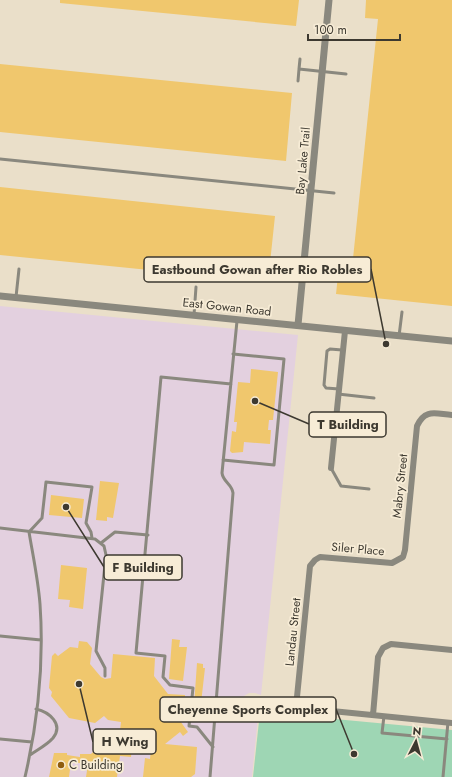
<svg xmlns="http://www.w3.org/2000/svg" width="452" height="777" viewBox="0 0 452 777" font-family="Jost,sans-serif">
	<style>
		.education { fill: #e3d0df }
		.green { fill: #9ed6b4 }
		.building { fill: #f0c76d }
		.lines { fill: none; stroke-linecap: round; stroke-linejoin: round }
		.service { stroke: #8a887e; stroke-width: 3 }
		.minor { stroke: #8a887e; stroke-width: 6 }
		.tertiary { stroke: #8a887e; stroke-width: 7 }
		.poi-dot { fill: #905d0e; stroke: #f7ecd6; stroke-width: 1.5 }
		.labels { text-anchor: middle; stroke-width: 3.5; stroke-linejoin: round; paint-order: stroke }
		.street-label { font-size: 12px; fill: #3d3930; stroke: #f7ecd6 }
		.poi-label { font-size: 12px; fill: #3d3930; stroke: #f7ecd6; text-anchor: start }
		.leader { fill: none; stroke: #3d3930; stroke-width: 1.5 }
		.callout-dot { fill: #3d3930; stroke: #f7ecd6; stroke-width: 1.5 }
		.callout { fill: #f7ecd6; stroke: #3d3930; stroke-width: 1.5 }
		.callout-label { font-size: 13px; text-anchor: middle; font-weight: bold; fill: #3d3930 }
	</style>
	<rect width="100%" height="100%" fill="#eadfc9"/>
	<!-- education -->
	<path class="education" d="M0 306 298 335 261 695 255 693H249L244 696 240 704 242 712 247 716H258L252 777H0Z"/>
	<!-- green -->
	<path class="green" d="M260 712 452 730V777H253Z"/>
	<!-- building -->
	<path class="building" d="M60 0H299L296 26 60 3Z
		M366 0H452V306L336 294 339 266 352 268 378 19 365 18Z
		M0 64 292 93 286 161 0 132Z
		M0 187 275 216 268 282 0 255Z
		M251 369 278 372 273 420H269L268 430H271L270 444 244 442 243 452 232 453 230 451 232 431 236 432 237 422H234L238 382 250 383Z
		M100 481 119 483 113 518 107 517V521L96 520Z
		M51 495 84 499 82 518 49 515Z
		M61 565 87 568 83 609 69 607 70 600 58 599Z
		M172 639 180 640 179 647H187L183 681 169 679Z
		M79 641 87 642 92 648 90 664 101 677 105 679 111 678 113 654 155 658 154 676 168 694 185 695 183 719 178 718 188 732 183 736 180 732 165 744 197 747 195 774 191 777H143L145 758 150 759 151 749 143 740 139 743 133 736 131 757 120 756 117 777H86L88 764 71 762 69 777H49L54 753H67V755L80 757V754H91L95 750V746L118 748 121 722 108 720 104 716 95 723 69 718 51 696 52 692 49 688 52 656 55 653 58 656 70 647 78 648Z
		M197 663 203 664V668H205L199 721 193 720Z"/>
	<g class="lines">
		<!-- service -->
		<path class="service" d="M299 69 300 59
			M298 81 299 69 346 74
			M0 159 334 193
			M16 297 19 269
			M194 315 196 287
			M399 336 402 312
			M339 389 326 388 324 385 327 351 330 349 342 350
			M338 394 374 398
			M223 460 274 465 284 359 233 354
			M331 468 341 486 369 489
			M0 528 95 539 104 546 106 555 96 651 105 668V676
			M101 543 115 532 148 535
			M0 636 41 640
			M384 716 382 733 447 739
			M0 739 32 742
			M213 747 197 727 189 726 193 688 170 685 163 677 165 656 136 653 161 377 231 384
			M30 755C37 750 47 745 53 738 64 724 49 712 36 709
			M25 777C38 721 44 661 40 604 38 579 33 556 29 532L42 518 46 482 92 487 86 523 91 532 92 538
			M210 777 233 493C232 484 223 482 222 473L237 321
			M443 777 448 722"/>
		<!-- minor -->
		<path class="minor" d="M331 468 345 331
			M251 705 262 704 452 723
			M296 707 310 566 315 560 320 557 392 563 403 557 405 550 417 426C425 408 436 414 452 415
			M373 715 378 657 383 648 391 644 452 650"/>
		<!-- tertiary -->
		<path class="tertiary" d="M0 296 452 341
			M298 325 329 0"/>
	</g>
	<!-- markers -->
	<circle class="poi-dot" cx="61" cy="765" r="4"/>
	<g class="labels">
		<!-- street labels -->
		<g class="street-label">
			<text transform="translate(303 161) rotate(-85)" y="4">Bay Lake Trail</text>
			<text transform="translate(227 307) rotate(6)" y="4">East Gowan Road</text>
			<text transform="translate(400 486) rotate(-84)" y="4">Mabry Street</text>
			<text transform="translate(358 549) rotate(5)" y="4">Siler Place</text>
			<text transform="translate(293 632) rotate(-84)" y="4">Landau Street</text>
		</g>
		<!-- poi labels -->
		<g class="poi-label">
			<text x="69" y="769">C Building</text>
		</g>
	</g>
	<!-- callouts -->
	<path class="leader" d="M386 344L371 269M255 401L309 424M66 507L104 567M354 754L336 709M79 684L93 742"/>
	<g class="callout-dot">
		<circle cx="386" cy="344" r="4"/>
		<circle cx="255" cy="401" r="4"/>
		<circle cx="66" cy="507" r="4"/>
		<circle cx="354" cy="754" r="4"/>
		<circle cx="79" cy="684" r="4"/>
	</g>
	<g class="callout">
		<rect x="144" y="257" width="227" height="25" rx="4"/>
		<rect x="309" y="412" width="77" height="25" rx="4"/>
		<rect x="104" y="555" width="78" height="25" rx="4"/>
		<rect x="160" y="697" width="176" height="25" rx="4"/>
		<rect x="93" y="729" width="63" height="25" rx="4"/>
	</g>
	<g class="callout-label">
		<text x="257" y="274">Eastbound Gowan after Rio Robles</text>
		<text x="348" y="429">T Building</text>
		<text x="143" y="572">F Building</text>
		<text x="248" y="714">Cheyenne Sports Complex</text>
		<text x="125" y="746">H Wing</text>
	</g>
	<!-- north arrow -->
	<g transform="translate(416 741) rotate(6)" stroke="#f7ecd6" stroke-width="3" paint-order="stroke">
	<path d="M0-3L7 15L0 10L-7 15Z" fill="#3d3930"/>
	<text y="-6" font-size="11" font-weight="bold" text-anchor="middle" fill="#3d3930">N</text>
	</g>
	<!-- scale -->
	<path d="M308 34v6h92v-6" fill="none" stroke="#3d3930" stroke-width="2"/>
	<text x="314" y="34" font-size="12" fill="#3d3930" stroke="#f7ecd6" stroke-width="3" paint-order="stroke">100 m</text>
</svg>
